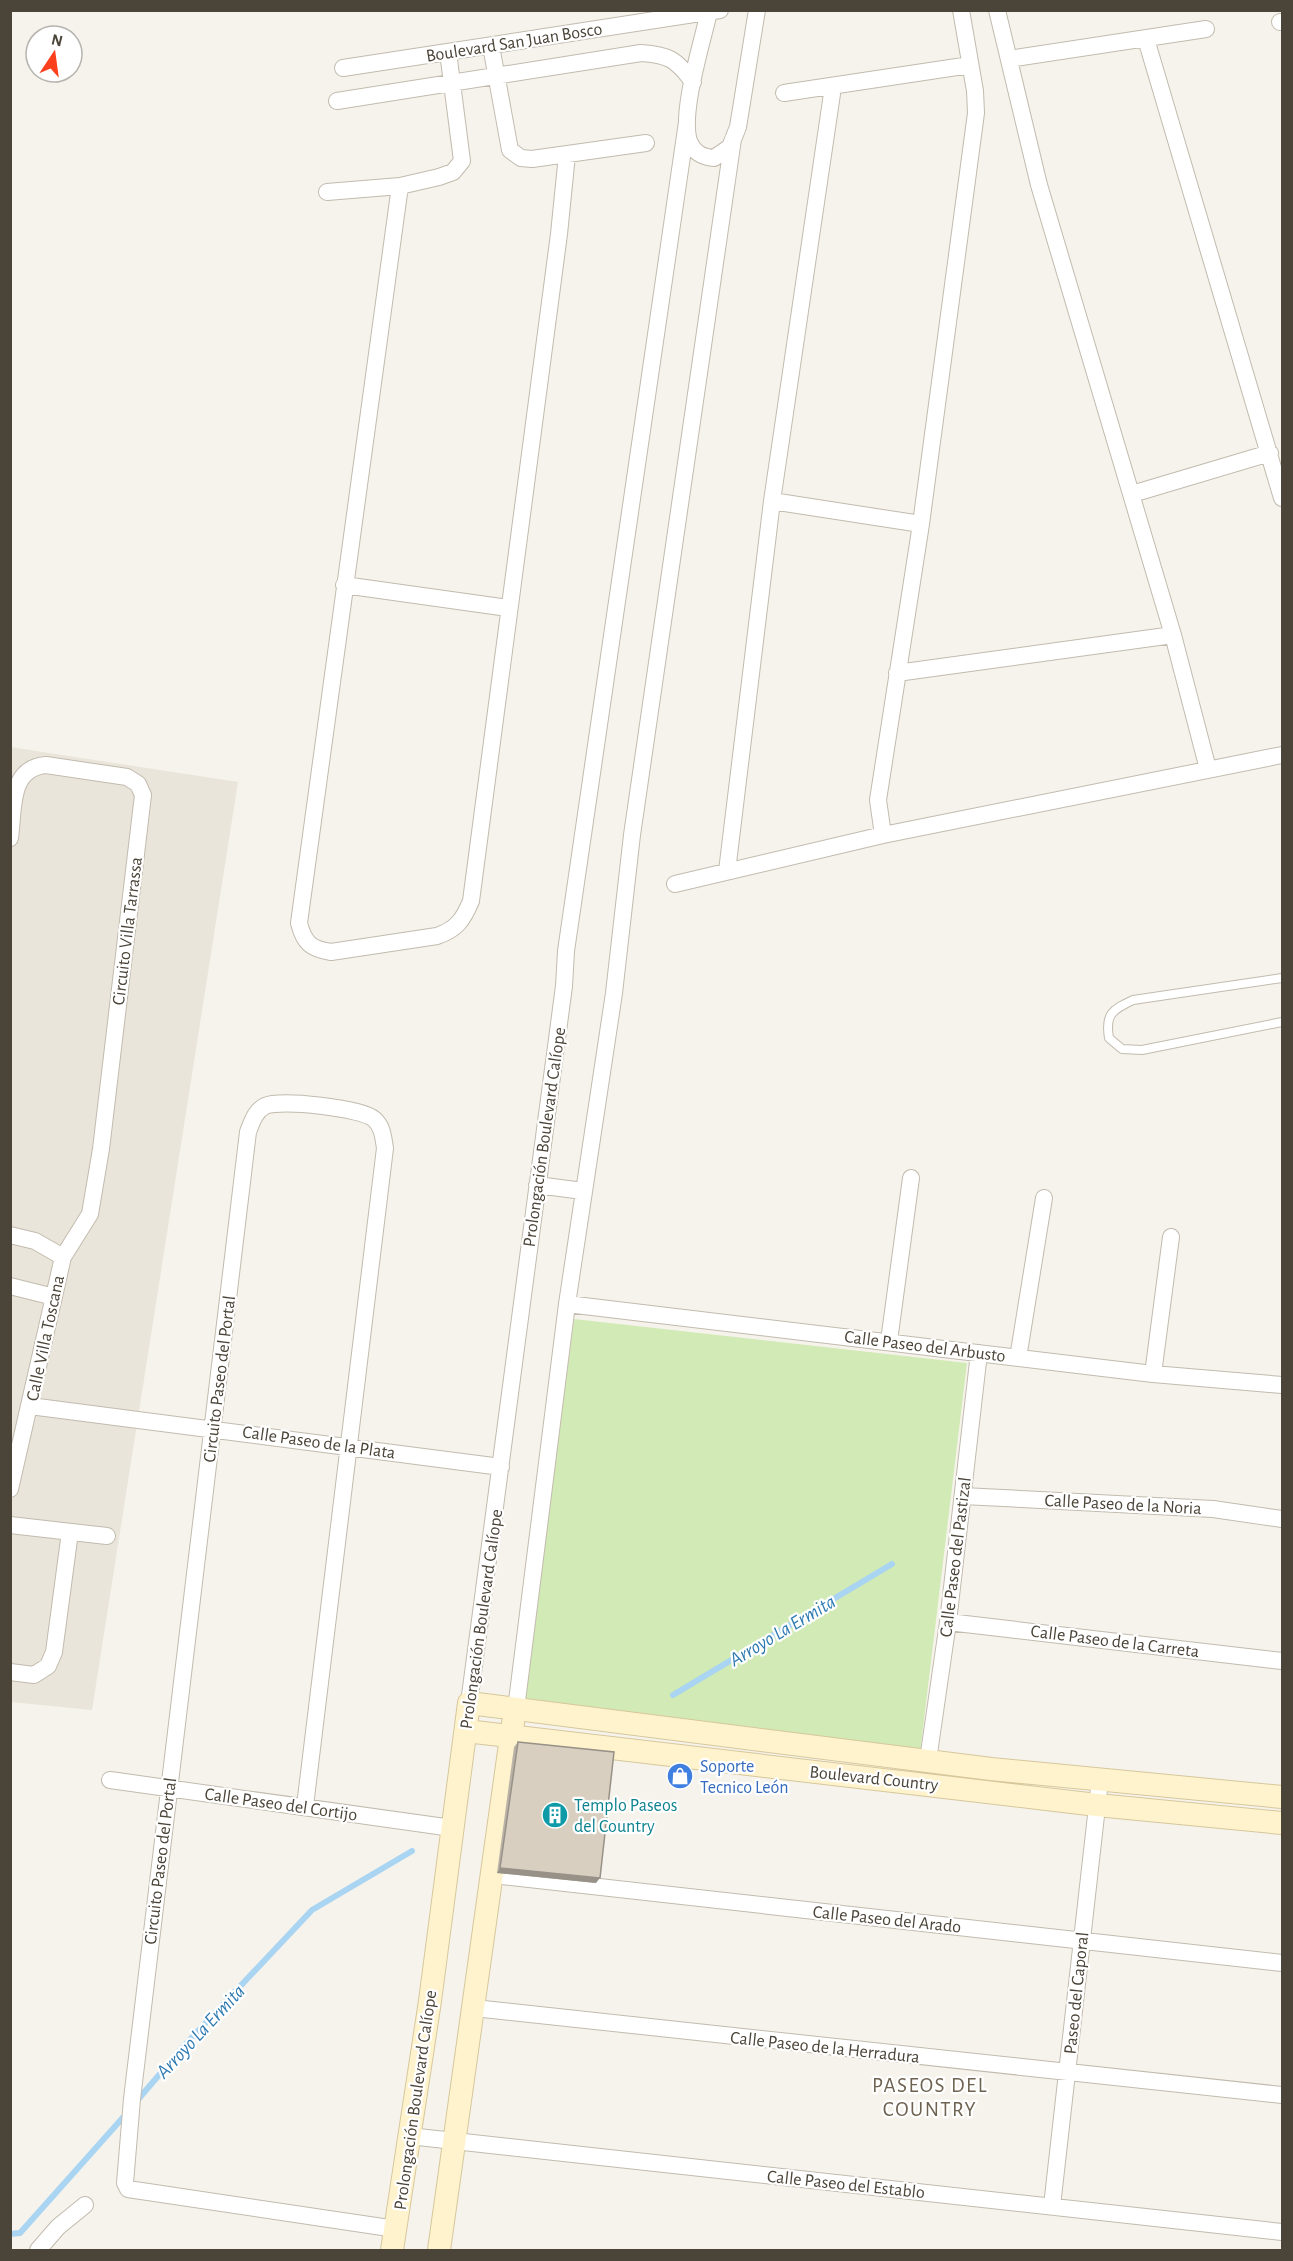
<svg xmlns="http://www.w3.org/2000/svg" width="1293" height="2261" viewBox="0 0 1293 2261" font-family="'Alegreya Sans',sans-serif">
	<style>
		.residential { fill: #eae5da }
		.green { fill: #d2eab5 }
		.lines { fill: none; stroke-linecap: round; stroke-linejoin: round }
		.stream { stroke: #a9d4f2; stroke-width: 6 }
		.lane-casing { stroke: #c2bbae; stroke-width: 10 }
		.street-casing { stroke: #c2bbae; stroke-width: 18 }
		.secondary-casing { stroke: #d6c79b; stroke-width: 24 }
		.lane { stroke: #fff; stroke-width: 8 }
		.street { stroke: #fff; stroke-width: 16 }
		.secondary { stroke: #fff3cd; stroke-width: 22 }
		.wall { fill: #bab2a6 }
		.shaded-wall { fill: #979187 }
		.building { fill: #d8cfc1; stroke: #979187; stroke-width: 1.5 }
		.labels { text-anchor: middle; stroke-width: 4.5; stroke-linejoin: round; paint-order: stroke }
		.street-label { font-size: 18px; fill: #4b4439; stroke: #fff }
		.shop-label { font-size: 18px; fill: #366cbe; stroke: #fff; text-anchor: start }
		.culture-label { font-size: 18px; fill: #0d838f; stroke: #fff; text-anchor: start }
		.water-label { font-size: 20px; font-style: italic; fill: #2e7ab2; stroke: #fff }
		.quarter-label { font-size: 21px; letter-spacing: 1.5px; fill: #6e6250; stroke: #fff }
	</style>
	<rect width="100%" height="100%" fill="#f6f3ec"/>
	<!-- residential -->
	<path class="residential" d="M10 747 238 782 92 1710 11 1702Z"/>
	<!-- green -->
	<path class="green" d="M574 1319 967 1363 920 1753 524 1703Z"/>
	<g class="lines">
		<!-- stream -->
		<path class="stream" d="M673 1695 892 1564
			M135 2103 183 2047 312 1910 412 1851
			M10 2234 20 2233 127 2113"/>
		<defs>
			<path id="lane" d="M1282 978 1133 1000C1112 1010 1105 1014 1109 1038L1122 1049 1142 1050 1282 1022"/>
			<path id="street" d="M997 10 1039 185 1173 635 1208 769
				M709 12C702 43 680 113 689 141 694 153 702 157 714 158L730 147 738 127 757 10
				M1280 22H1282
				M1146 39 1282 498
				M491 46 510 150 521 158 532 159 646 143
				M1009 59 1206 29
				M343 68 720 10
				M784 93 970 65
				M337 101 641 53C669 55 676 59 693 82
				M400 186 299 923C304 943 311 949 331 952L437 936C457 929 463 920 471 901L559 234 567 155
				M327 192 400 186 439 177 453 172 462 161 448 52
				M1132 494 1270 453
				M772 501 921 524
				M344 585 508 608
				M897 673 1173 635
				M883 835 878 800 921 524 976 113 975 91 961 10
				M10 838C14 809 9 768 46 765L127 777 138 784 143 795 101 1149 90 1214 63 1257 10 1489
				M727 871 772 501 833 87
				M675 884 883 835 1282 755
				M537 1185 583 1191
				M10 1235 35 1241 63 1257
				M10 1286 54 1297
				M567 1304 1153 1374 1282 1385
				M889 1341 911 1178
				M1018 1358 1044 1198
				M1153 1374 1171 1237
				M30 1406 501 1467
				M963 1496 1213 1509 1282 1519
				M10 1525 107 1536
				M948 1622 1282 1661
				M10 1672 34 1675 48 1666 54 1652 70 1532
				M469 1703 564 986 566 951 687 122
				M516 1709 567 1304 614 993 632 835 733 139
				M928 1760 948 1622 979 1353
				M110 1780 452 1828
				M305 1806 385 1148C383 1137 383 1127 374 1119 361 1108 281 1099 265 1106 255 1111 252 1122 248 1132L132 2099 125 2183 128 2189 396 2229
				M492 1875 1282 1963
				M474 2008 1282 2095
				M409 2136 1282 2232
				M1052 2206 1100 1780
				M38 2250 58 2227 85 2205"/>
			<path id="secondary" d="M466 1731 1097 1805 1282 1823
				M392 2250 430 2001 469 1703 991 1769 1282 1797
				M439 2250 513 1723"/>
		</defs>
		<!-- lane casing -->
		<use href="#lane" class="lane-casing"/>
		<!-- street casing -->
		<use href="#street" class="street-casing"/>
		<!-- secondary casing -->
		<use href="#secondary" class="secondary-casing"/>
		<!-- lane -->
		<use href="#lane" class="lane"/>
		<!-- street -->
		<use href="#street" class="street"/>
		<!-- secondary -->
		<use href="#secondary" class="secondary"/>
	</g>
	<!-- wall -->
	<path class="wall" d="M518 1742 596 1883 497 1873 514 1747Z"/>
	<!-- shaded-wall -->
	<path class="shaded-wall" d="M500 1868 600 1878 596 1883 497 1873Z"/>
	<!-- building -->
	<path class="building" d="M518 1742 614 1752 600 1878 500 1868Z"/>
	<!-- icons -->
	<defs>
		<symbol id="shop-disc" viewBox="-11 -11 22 22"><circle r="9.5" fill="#3f7fe0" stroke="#fff"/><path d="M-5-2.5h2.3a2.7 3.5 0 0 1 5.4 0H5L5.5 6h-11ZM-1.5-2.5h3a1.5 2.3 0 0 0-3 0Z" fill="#fff"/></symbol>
		<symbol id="building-disc" viewBox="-11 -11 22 22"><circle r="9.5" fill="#0f9aa8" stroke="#fff"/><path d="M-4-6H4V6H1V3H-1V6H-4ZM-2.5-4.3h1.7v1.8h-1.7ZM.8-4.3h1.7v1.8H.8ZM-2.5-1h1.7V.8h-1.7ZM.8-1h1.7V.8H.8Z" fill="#fff"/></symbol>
	</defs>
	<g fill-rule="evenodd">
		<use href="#shop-disc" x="665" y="1761" width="30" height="30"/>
		<use href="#building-disc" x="540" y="1800" width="30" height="30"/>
	</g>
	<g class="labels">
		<!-- street labels -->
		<g class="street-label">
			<text transform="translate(514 42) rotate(-9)" y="6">Boulevard San Juan Bosco</text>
			<text transform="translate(127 931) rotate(-83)" y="6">Circuito Villa Tarrassa</text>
			<text transform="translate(544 1137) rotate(-82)" y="6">Prolongación Boulevard Calíope</text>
			<text transform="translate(45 1338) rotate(-78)" y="6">Calle Villa Toscana</text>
			<text transform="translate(925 1346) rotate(7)" y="6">Calle Paseo del Arbusto</text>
			<text transform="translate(219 1379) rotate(-83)" y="6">Circuito Paseo del Portal</text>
			<text transform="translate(319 1442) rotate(8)" y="6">Calle Paseo de la Plata</text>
			<text transform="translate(1123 1504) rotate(3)" y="6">Calle Paseo de la Noria</text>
			<text transform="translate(955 1557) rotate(-83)" y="6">Calle Paseo del Pastizal</text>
			<text transform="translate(481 1619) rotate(-82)" y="6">Prolongación Boulevard Calíope</text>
			<text transform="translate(1115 1641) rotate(7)" y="6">Calle Paseo de la Carreta</text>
			<text transform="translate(874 1778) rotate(6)" y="6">Boulevard Country</text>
			<text transform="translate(281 1804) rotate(8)" y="6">Calle Paseo del Cortijo</text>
			<text transform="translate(160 1861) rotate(-83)" y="6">Circuito Paseo del Portal</text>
			<text transform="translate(887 1919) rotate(6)" y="6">Calle Paseo del Arado</text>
			<text transform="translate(1076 1993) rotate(-84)" y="6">Paseo del Caporal</text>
			<text transform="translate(825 2047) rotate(6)" y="6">Calle Paseo de la Herradura</text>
			<text transform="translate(415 2100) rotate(-82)" y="6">Prolongación Boulevard Calíope</text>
			<text transform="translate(846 2184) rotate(6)" y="6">Calle Paseo del Establo</text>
		</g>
		<!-- shop labels -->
		<g class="shop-label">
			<text x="700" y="1772">Soporte<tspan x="700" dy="21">Tecnico León</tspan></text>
		</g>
		<!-- culture labels -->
		<g class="culture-label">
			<text x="574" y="1811">Templo Paseos<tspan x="574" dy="21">del Country</tspan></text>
		</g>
		<!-- water labels -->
		<g class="water-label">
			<text transform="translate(782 1630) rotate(-31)" y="7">Arroyo La Ermita</text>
			<text transform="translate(200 2031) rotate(-47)" y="7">Arroyo La Ermita</text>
		</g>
		<!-- quarter labels -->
		<g class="quarter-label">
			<text x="930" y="2092">PASEOS DEL<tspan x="930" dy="24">COUNTRY</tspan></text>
		</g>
	</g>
	<!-- border -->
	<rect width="1293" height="2261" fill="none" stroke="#4b4439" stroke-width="24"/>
	<!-- north arrow -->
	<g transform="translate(54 54) rotate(13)"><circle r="28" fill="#ffffff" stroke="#b7b4b0" stroke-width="1.5"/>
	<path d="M0-4.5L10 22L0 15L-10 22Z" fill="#fc3f1d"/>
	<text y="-9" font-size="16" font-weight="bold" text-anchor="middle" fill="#4b4439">N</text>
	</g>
</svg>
